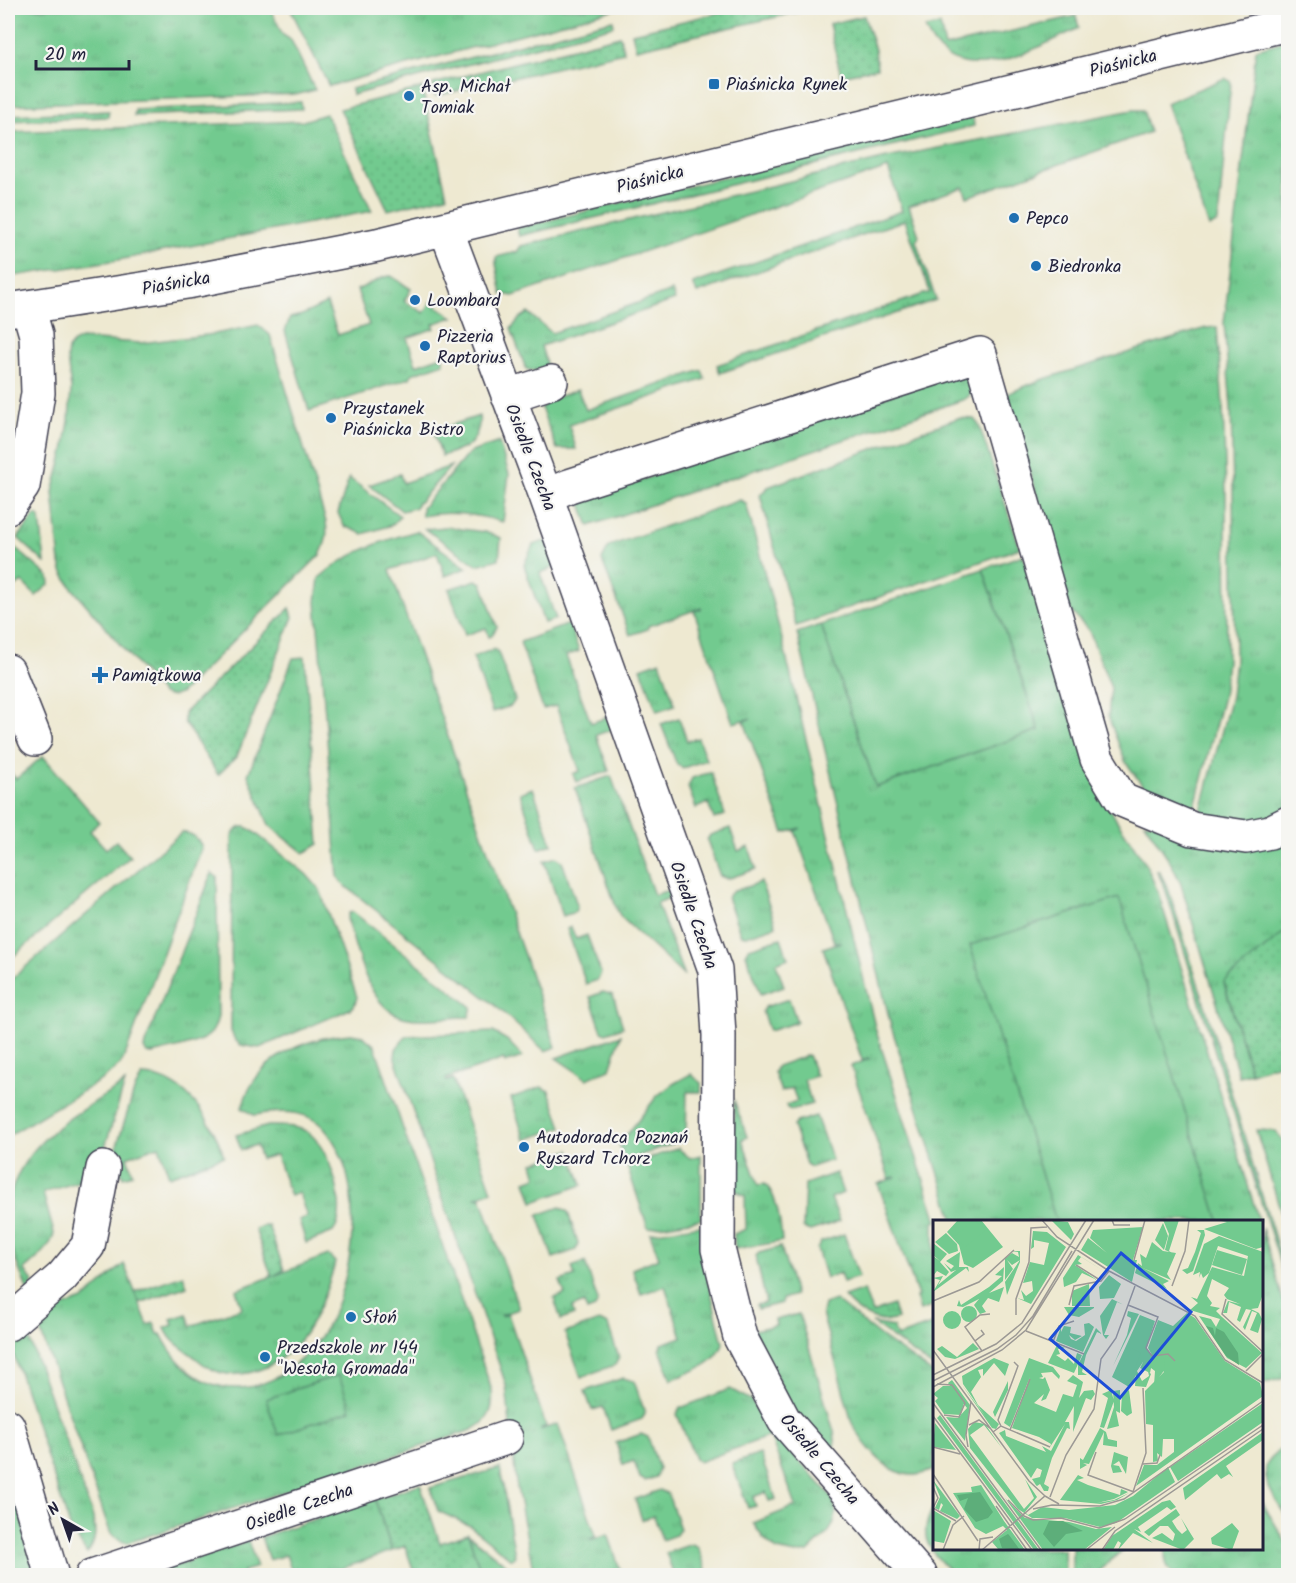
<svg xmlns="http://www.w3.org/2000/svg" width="1296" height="1583" viewBox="0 0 1296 1583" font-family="Kalam,sans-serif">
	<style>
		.grass { fill: url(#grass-tufts); stroke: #4a7665; stroke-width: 1.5 }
		.garden { fill: url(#garden-dots); stroke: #4a7665; stroke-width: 1.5 }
		.pitch { fill: #72ca8f; stroke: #4a7665; stroke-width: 1.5 }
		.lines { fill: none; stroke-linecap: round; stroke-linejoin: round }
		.minor-casing { stroke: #414052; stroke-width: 36 }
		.minor { stroke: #fff; stroke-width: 33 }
		.poi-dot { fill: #1f6fb2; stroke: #f6f6f2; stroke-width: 2 }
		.labels { text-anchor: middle; stroke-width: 4.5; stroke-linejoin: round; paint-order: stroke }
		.street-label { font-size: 18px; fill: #22223b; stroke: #f6f6f2 }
		.poi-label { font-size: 18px; fill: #22223b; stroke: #f6f6f2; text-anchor: start }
		.inset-road { fill: none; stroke: #9c9995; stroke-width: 1.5 }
		.view { fill: #1d4ed8; fill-opacity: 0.15; stroke: #1d4ed8; stroke-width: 3 }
		.inset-edge { fill: none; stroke: #22223b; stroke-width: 3 }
	</style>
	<defs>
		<pattern id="grass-tufts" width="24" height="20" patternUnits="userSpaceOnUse" patternTransform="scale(1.5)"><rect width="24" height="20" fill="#72ca8f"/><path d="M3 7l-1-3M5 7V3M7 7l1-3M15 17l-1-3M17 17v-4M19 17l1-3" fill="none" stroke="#62ad7c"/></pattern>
		<pattern id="garden-dots" width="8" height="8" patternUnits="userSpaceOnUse" patternTransform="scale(1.5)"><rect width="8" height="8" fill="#72ca8f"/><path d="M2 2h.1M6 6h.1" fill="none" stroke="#62ad7c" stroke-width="1.8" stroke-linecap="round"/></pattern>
	</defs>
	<rect width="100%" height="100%" fill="#f6f6f2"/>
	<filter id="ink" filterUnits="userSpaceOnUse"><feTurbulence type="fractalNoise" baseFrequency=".0167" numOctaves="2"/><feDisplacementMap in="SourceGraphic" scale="12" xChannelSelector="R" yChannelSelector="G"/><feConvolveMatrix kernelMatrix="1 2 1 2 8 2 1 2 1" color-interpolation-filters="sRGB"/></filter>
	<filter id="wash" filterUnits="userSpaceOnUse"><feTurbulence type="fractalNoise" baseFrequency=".008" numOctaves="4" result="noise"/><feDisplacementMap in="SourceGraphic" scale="24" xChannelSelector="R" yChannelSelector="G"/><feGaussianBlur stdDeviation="1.35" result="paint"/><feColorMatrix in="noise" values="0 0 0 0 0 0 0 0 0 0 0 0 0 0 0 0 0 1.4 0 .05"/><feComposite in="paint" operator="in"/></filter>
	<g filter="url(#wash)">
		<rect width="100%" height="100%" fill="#eee9d1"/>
		<!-- grass -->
		<path class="grass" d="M8 8H270L283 35 291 40 315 90 299 94 8 105Z
			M290 8H619L329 86Z
			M1076 16 1079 28C1033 49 954 98 925 28L940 25 945 47Z
			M613 20 614 26 352 95 351 89Z
			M1288 40V812L1266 823 1200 814 1231 696 1235 660 1233 492 1231 407 1224 323 1256 49Z
			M1225 78 1231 82 1218 222 1209 227 1166 103Z
			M301 102 302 109 134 116 135 110Z
			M1133 110H1143L1150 132 967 197 963 187 909 206 919 236 916 241 936 300 720 373 717 365 930 292 905 220 697 293 693 284 902 211 888 168 525 292 513 296 502 294 496 264V257L517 252 521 246 887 158Z
			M109 111 108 117 8 121V115Z
			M326 114 372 211 118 260 8 277V132L303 121Z
			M973 117 974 126 519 236 517 228Z
			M391 276 411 289 404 301 424 313 431 302 453 317 433 324 435 328 407 338 416 365 442 356 444 363 412 374 410 378 309 411 285 331 290 318 302 315 327 303 338 335 369 325 357 290 384 277Z
			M672 291 675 300 541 346 548 369 533 371 526 369 511 329 520 318 528 313 552 333Z
			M258 325 270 335 326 522C328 535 326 543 320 555L181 693C174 697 170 697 162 694L72 588 62 571 60 563 53 492 64 451 69 421 71 389 67 358 68 349 73 343 81 339 141 343 215 334Z
			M1217 327 1223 407 1226 492 1227 661 1223 696 1192 818 1158 802 1145 789 1125 761 1108 716 1111 688 1089 631 1070 610 1007 394 1038 381 1206 328Z
			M702 370 705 379 569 425 576 449H557L541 408 551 399 578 390 586 410Z
			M966 373 973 376 978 381 969 396 965 399 589 526 580 501 948 375Z
			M479 416C481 426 475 442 466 447 459 451 449 453 442 456L433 431Z
			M958 418 974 419 979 425 1020 548 796 626 760 495 768 487Z
			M499 442 509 474 503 522C476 514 450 510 422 516V508L469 453Z
			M451 466 414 508 402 511 369 485 400 474 403 483Z
			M349 478 400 516 392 525 363 534 344 526 338 513Z
			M740 500 746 503 781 635 876 1031 937 1221 934 1222V1306L920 1311 916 1297 918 1296 878 1184 896 1177 889 1178 851 1066 869 1059 868 1058 862 1060 823 948 841 942H834L795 831 801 828 784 833 744 721 751 718 733 723 694 611 701 609V608L648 626V629L630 635 602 560 609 546Z
			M35 515H38L40 518 45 563 18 538Z
			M446 527 485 532 501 538 499 559 477 565 425 529Z
			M417 531 467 568 445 576 437 553 390 570 556 1047 545 1051 496 1006 343 884 338 877 316 602 319 578C347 553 381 541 417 531Z
			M548 540 558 566 540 573 556 619 544 623 524 565 533 545Z
			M12 545 49 577 50 584 36 596 22 582 8 592V550Z
			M1023 555 1107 803 1117 821 1146 864 1158 892 1259 1221H954L891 1026 797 633 821 625 876 787 1039 730 983 569Z
			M476 580 482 583 497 627 492 636 489 637 486 628 465 635 449 589Z
			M569 624 579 651 566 656 591 723 613 715 617 728 596 735 609 771 576 782 573 774 580 771 556 706 543 709 520 642Z
			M494 649 498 652 515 700 511 706 492 712 473 657Z
			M305 657 319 844 304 853 269 825 248 775 293 658Z
			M660 661 675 705 657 711 641 668Z
			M679 718 687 741 698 738 706 760 683 768 677 765 661 724Z
			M43 756 99 822 90 831 106 849 116 841 130 857 8 961V770L16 779Z
			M711 772 725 815 714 819 708 803 696 808 688 787 692 778Z
			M611 776 654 895 675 888 677 895 657 903 684 976 621 917 617 910 575 788Z
			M533 788 552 844 539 849 520 793Z
			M1144 822 1288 832V929L1224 983 1251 1073 1239 1076 1180 881 1168 858Z
			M241 827H246L253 831 306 874 320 890 357 997 355 1004 350 1009 259 1048 241 1045 235 1040 231 1031 232 837 235 831Z
			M730 828 738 851 749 847 756 869 727 879 720 876 707 840 710 835Z
			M182 832C192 833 198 838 202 847L125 1056 120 1065 103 1079 8 1136V982Z
			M556 857 562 861 577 905 575 912 563 916 544 861Z
			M1157 871H1159L1168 888 1205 1005 1288 1282V1290L1165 888Z
			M212 873 217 877 218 1017C216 1023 215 1030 210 1034 201 1044 166 1050 152 1054L147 1053 144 1049 145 1044Z
			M761 882 776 926 746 936 741 935 727 897 732 892Z
			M353 912 472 1007 469 1017C449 1017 423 1022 403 1017 367 1007 357 950 347 919L349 913Z
			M571 927 576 939 587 935 601 973 598 980 586 984 567 929Z
			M781 938 788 958 776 963 784 986 761 994 746 954 749 948Z
			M603 992 613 995 623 1027 606 1033 602 1031 590 997Z
			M789 999 797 1022 769 1031 762 1011 765 1007Z
			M493 1032 507 1040 523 1057 505 1063 504 1059 446 1079 447 1081 453 1079 492 1191 474 1198 481 1197 519 1309 501 1315 502 1316 508 1314 546 1426 540 1430 558 1424 596 1536 590 1539 591 1540 608 1534 622 1575H534L516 1482 506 1385 395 1058 396 1049 406 1036Z
			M351 1034 363 1036 375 1046 492 1391C494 1410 489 1421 472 1430L127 1543C119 1541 115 1538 110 1532L38 1324V1316L83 1300 124 1264 148 1325 154 1323 158 1334H161C199 1411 278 1401 322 1334 356 1283 368 1175 323 1127 308 1112 288 1111 268 1113 264 1113 258 1115 254 1115 251 1114 246 1110 242 1108 255 1058 303 1038 351 1034Z
			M621 1035 610 1069 587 1079 556 1058Z
			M808 1055 816 1076 804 1080 812 1104 791 1110 787 1108 786 1105 797 1101 792 1088 781 1092 774 1072 777 1066Z
			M691 1074 701 1083V1092H687L686 1139 625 1161 619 1145 657 1096 673 1084Z
			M142 1076C185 1076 212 1120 224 1156L169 1176 159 1146 127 1157 133 1174 123 1177 120 1168 109 1171 135 1088Z
			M125 1083 96 1176 43 1193 54 1233C51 1249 35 1260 24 1270L33 1281 29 1295C22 1275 12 1255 8 1234 0 1153 67 1119 125 1083Z
			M541 1087 549 1091 562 1127 525 1140 511 1098Z
			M734 1100 747 1137 742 1139 758 1185 764 1184C777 1191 781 1227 782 1241 766 1245 751 1246 735 1249L734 1234 746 1229 745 1196 733 1189Z
			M816 1116 832 1160 811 1167 806 1164 793 1126 797 1122Z
			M268 1126C283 1126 297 1125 309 1133 330 1148 350 1212 333 1232L306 1243 299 1220 307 1217 299 1193 290 1196 276 1155 261 1159 256 1145 241 1150 236 1135Z
			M1256 1130 1276 1131 1288 1149 1286 1153 1288 1158V1236Z
			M678 1148 690 1158 701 1155V1219L648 1228 627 1166Z
			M570 1150 582 1185 533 1202 526 1181 537 1177 533 1163Z
			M836 1173 843 1193 831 1198 840 1221 810 1231 803 1228 805 1184Z
			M560 1207 568 1212 578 1244 576 1250 553 1258 538 1215Z
			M701 1225C704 1265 713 1304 723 1343 718 1365 689 1372 671 1380L660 1349 661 1344 682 1337 665 1286 641 1294 632 1269 659 1258 650 1233Z
			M1262 1228 1288 1317V1377L1262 1384Z
			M844 1234 859 1277 843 1282 840 1273 826 1278 817 1249 821 1242Z
			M781 1247 795 1295 782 1299V1303L758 1309 757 1305 766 1303 756 1256 759 1253Z
			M328 1255 335 1262 334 1267C320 1312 300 1362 248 1373 228 1377 213 1373 197 1359 185 1349 171 1344 165 1328L173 1325 171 1319 187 1314 191 1326 242 1308 236 1290Z
			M585 1262 598 1301 595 1308 587 1311 584 1303 572 1308 574 1315 561 1320 554 1298 565 1294 560 1281 575 1276 572 1267Z
			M864 1290 872 1313 893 1305 897 1319C877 1326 856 1312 844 1297Z
			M835 1300 881 1337 934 1374V1470C927 1472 919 1476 911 1475 885 1473 863 1444 852 1423L822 1313 824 1304Z
			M799 1314 834 1432 835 1440 832 1457 794 1414 754 1330 776 1325 775 1320Z
			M599 1321 608 1325 619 1358 615 1365 581 1377 565 1333Z
			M872 1323 893 1327 897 1337 934 1324V1368Z
			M26 1330 92 1514C96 1530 97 1541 87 1554L70 1527 13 1353Z
			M623 1378 634 1381 645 1413 642 1419 611 1430 603 1407 592 1410 585 1391Z
			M730 1389 751 1400 777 1437 832 1497 835 1506 836 1515 833 1525 828 1533 808 1552 796 1554 777 1550 763 1538 753 1523 796 1506 770 1436 699 1462 695 1459 677 1414 680 1408Z
			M641 1434 648 1437 659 1469 656 1477 645 1481 640 1478 634 1461 623 1465 616 1443Z
			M1288 1443V1520C1279 1503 1256 1478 1270 1459 1275 1453 1283 1448 1288 1443Z
			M760 1454 776 1499 769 1501 766 1492 753 1497 756 1506 748 1508 732 1464Z
			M8 1463 35 1568 30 1575H8Z
			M500 1468 515 1556 511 1559 470 1526 438 1511 430 1488Z
			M660 1490 668 1494 680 1529 676 1535 662 1540 654 1516 642 1520 635 1499Z
			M375 1499 392 1551 323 1575H293L286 1555 269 1560 261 1537Z
			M1262 1502 1288 1546V1575H1174C1166 1567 1164 1560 1166 1549L1262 1548Z
			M934 1506V1548L1064 1549 1065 1575H953C931 1550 915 1540 934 1506Z
			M468 1534 519 1575H482Z
			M248 1541 257 1567 243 1571 244 1575 145 1576Z
			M692 1544 698 1547 708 1575H674L666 1553Z
			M1072 1549V1548L1124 1549 1093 1576 1072 1575Z"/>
		<!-- garden -->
		<path class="garden" d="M739 8H816L636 49 632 33Z
			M864 16 875 50 877 68 841 76 829 24Z
			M620 36 624 52 435 96 433 84Z
			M422 88 447 196 388 210 340 109Z
			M290 608 293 617 237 756 218 775 184 722V713Z
			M1288 929V1061L1251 1073 1224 982Z
			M268 1225 284 1270 272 1277 255 1229Z
			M183 1275 187 1286 140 1303 134 1292Z
			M420 1484 440 1543 468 1534 482 1575H415L405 1546 392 1551 375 1499Z"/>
		<!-- pitch -->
		<path class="pitch" d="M983 569 1039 730 876 787 821 625Z
			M1119 898 1219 1221H1056L970 945Z
			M339 1375 351 1410 278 1435 266 1399Z"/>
	</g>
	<g filter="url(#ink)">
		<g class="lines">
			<defs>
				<path id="minor" d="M446 229 546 496 715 970 719 1035 718 1249 740 1337 784 1420 921 1576
					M8 310 187 282 377 245 1288 24
					M508 396 551 382
					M546 496 569 486 980 354 1097 759 1122 800 1192 829 1246 837 1270 832 1288 823
					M8 507 23 486 38 393 36 335 28 307
					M8 671 35 739
					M8 1324 62 1277 88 1246 103 1168
					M8 1426 52 1576
					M92 1576 506 1438"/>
			</defs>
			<!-- minor casing -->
			<use href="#minor" class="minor-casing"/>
			<!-- minor -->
			<use href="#minor" class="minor"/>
		</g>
	</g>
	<!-- markers -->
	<g class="poi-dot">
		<rect x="708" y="78" width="12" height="12" rx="3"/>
		<circle cx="409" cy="96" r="6"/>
		<circle cx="1014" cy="218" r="6"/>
		<circle cx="1036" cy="266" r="6"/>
		<circle cx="415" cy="300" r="6"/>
		<circle cx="425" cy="346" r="6"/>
		<circle cx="331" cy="418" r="6"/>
		<path d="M97 666h6v6h6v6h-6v6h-6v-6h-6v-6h6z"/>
		<circle cx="524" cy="1147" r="6"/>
		<circle cx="351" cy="1317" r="6"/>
		<circle cx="265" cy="1357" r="6"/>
	</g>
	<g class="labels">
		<!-- street labels -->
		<g class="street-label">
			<text transform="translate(1123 63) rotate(-14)" y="6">Piaśnicka</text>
			<text transform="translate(650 179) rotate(-14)" y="6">Piaśnicka</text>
			<text transform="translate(176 283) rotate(-10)" y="6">Piaśnicka</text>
			<text transform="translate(531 457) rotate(69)" y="6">Osiedle Czecha</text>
			<text transform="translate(694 915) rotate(71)" y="6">Osiedle Czecha</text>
			<text transform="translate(820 1459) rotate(50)" y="6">Osiedle Czecha</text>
			<text transform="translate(299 1507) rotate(-19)" y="6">Osiedle Czecha</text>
		</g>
		<!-- poi labels -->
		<g class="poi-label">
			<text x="726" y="90">Piaśnicka Rynek</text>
			<text x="421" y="92">Asp. Michał<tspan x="421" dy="21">Tomiak</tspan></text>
			<text x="1026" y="224">Pepco</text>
			<text x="1048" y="272">Biedronka</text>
			<text x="427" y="306">Loombard</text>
			<text x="437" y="342">Pizzeria<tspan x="437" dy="21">Raptorius</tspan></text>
			<text x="343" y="414">Przystanek<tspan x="343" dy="21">Piaśnicka Bistro</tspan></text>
			<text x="112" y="681">Pamiątkowa</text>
			<text x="536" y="1143">Autodoradca Poznań<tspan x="536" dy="21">Ryszard Tchorz</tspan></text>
			<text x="363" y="1323">Słoń</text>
			<text x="277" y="1353">Przedszkole nr 144<tspan x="277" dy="21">"Wesoła Gromada"</tspan></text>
		</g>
	</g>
	<!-- overview -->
	<g transform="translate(933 1220)">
		<rect width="330" height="330" fill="#eee9d1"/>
		<path d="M25 0H48L70 27 40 48 31 44 26 25 14 12ZM118 0 135 2 141 14 138 20ZM246 0 236 31 239 33 232 30 236 14 230 0ZM282 0H330V27L323 29 271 9 294 2ZM230 3 235 16 231 30 222 20ZM210 7 200 40H204L199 62 148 30 155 18 174 33 157 18 160 10ZM264 10H271L272 15 260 51 254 54 249 50 255 48 262 32 268 13ZM100 11 114 12 133 27 98 84 84 78 91 80 88 70 93 76 100 71 99 61 90 63 97 42 111 45 116 23 101 20V27L98 29ZM13 13 24 24 25 31 16 34 2 22ZM286 16 330 32V74L325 88 318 89 326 93 329 99 325 113 317 110 324 93 319 91 312 110 310 107 318 90 313 89 307 102 304 100 308 87 296 82 294 93H290L295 81 307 84 294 79 291 75 296 68 279 59 274 76 279 83 277 86 287 88 283 91 289 97 329 133 313 148 294 138 266 96 278 99 283 107 287 99 257 90 265 83 258 77 264 79 279 47 311 56 315 36 285 26 276 53 270 58 268 53 266 58 267 52 260 55 271 24ZM219 22 230 31 243 33 234 54 238 60 210 48 236 61 230 64 234 69 202 53 205 43 209 46 207 34 213 38ZM0 23 14 34 7 42 16 52 13 56 4 51 0 56V36L7 41 0 35ZM78 31H87V42L74 75 72 62 87 40 79 45 74 40 80 49 72 60V38L79 33 86 37 85 32ZM27 32 26 47H35L36 52 33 48 0 72 7 60 0 58 10 56 5 65 23 50 18 52 11 43 18 49 21 46 13 41ZM145 35 174 53 148 37 145 41 149 44 142 45 164 60 149 53 143 62 131 67 130 58ZM71 47 70 61 56 73 71 67 66 82 55 78 49 86 53 92 47 94 41 85 46 79 30 87 24 86 26 80 28 85 56 67 69 56 62 55ZM176 55 188 64 181 78 167 79 166 67ZM156 64 157 86H139V71ZM179 79 191 85 184 82 171 115H176L173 119 170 115 167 96ZM28 94a8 8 0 1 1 16 0a8 8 0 1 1-16 0ZM131 87H161V88L146 97 136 95ZM195 91 206 94 180 146 194 115 198 98 194 96ZM10 100a9 9 0 1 1 18 0a9 9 0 1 1-18 0ZM254 93 262 98 292 141 327 163 330 176 203 266 211 245H224L241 232V219H230L229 237 224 233 225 241 220 242V205L213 204 212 171 231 152 223 142H210L204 151 209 161 216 156 215 151 218 154 213 167 202 166 203 155 196 167 179 157 207 95 222 101 210 140 213 128 219 135 215 128 225 100 240 106ZM156 103 161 107 150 132 123 121 128 107V112L131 106 138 107 137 113 149 116 142 120 136 115 138 119 143 121 152 115 151 104ZM163 108 169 114 164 112 153 135 149 152 154 155H145V145ZM40 123 46 129 22 139 12 137 4 129 9 126 24 137ZM124 125 132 128 125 129 127 134 123 135 132 141 135 138 141 144 144 133 149 135 141 153 115 143ZM61 138 76 144 72 156 61 143 50 156V149L45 150 48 157 38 172 45 185 66 204 63 209 59 208 29 165 52 196 30 164 29 156ZM96 138 120 147 127 156 126 159 119 152 108 153 110 157 106 158 110 159 112 157 117 170 113 179 108 181 111 174 101 183 123 192 130 174 140 177 144 165 134 161 140 155 150 162 146 178 151 171 160 170 162 174 158 180 153 178 140 212 141 186 132 202H136L137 209 134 208 119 238 111 264 116 267 115 271H111L107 264 104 266 98 261 103 265 99 259 107 257 109 250 104 248 98 258 66 213 72 210 73 216 113 232 109 226 118 231 132 204 117 227 118 224 106 217 79 208 97 157 77 207 71 203ZM19 160 37 185 32 221 13 197 25 198 34 188 15 163ZM75 161V170L62 197 60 192ZM10 166H18L31 182 28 195 11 194 2 181 5 178 0 174ZM178 170 181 181 171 208 167 207 175 178 169 174ZM187 170V193L183 191 186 206 174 209 181 187 180 171ZM196 170 199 193 194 196 188 191 189 174ZM330 183V202L245 261 237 247ZM7 195 106 330H101L4 198ZM41 202 52 204 69 228 51 205 37 215 91 289 101 278 92 259 104 277 92 292 95 295 109 287 136 290 182 285 200 276 235 247 242 262 183 303 167 307 132 298H99L85 289 37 228 35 209ZM2 203 23 230 0 227ZM167 208 173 212 175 219 184 221V227L170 225 171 212 156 244 150 243 154 245 147 249V238L150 240ZM330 212V220L293 246 300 257 296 254 288 259 284 254 252 280 250 268ZM181 232 195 237 193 254 186 241 180 245 186 246 189 252 180 253 178 246ZM145 255 151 258 144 260 155 265 187 275 188 269 195 272 181 279 164 283 181 280 196 273 184 280 168 284 127 280ZM0 260 27 296 24 299 7 291 10 285 8 283 6 290 2 288 7 277ZM48 265 71 301 92 330H57L65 329 59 322 74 310 70 306 53 314 42 308 20 273 39 272 38 267ZM72 278 92 298 136 302 163 309 179 307 151 330H110ZM237 280 243 287 238 290 234 287 205 307 208 312 201 309 220 323 200 313 185 330 188 323 185 321 180 330H170L179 316 229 282ZM243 289 247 295 239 301 244 309 249 314 254 310 248 298 261 319 250 330 219 318 229 313 240 321 242 314 235 306H227L216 316 211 312ZM0 290 18 301 11 323 0 321ZM299 303 306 311 299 330 279 324 278 318Z" fill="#72ca8f"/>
		<path d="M273 106 280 108 282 116 283 108 291 112 305 133 306 145 293 136ZM47 272 60 292 55 298 43 302 31 289 35 278 27 281 24 275ZM116 301H130L150 311 133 314 121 327 110 314ZM75 314 76 315 87 330 69 328 66 319Z" fill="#5dae7a"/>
		<path d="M223 138H231L232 149 221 165 222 151 218 148 217 153 207 148 210 142H223Z" fill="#72ca8f"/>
		<path d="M41 0 53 10 32 27 22 16ZM284 30 314 39 309 55 279 45ZM198 128 208 133 196 162 186 158Z" fill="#72ca8f"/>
		<path class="inset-road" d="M109 0 124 17 176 51 262 96 292 140 330 163M179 0 181 5H197M201 40 212 0M143 45 167 60M239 66 252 31 256 0M293 79 289 94 330 132M0 81 46 62 81 30M136 85 141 66 168 61 176 51M195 85 225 97 213 128 219 136 235 134 242 141M83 95V79L96 42 98 8 114 7M48 110 51 114 42 121 49 131M93 111 151 134M42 121 32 107 47 95 57 94M120 122 126 106 141 101M0 130 96 261 112 276M313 151 330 134M0 155 63 124 89 103 153 0M0 161 64 129 83 115 100 96 139 31M4 164 19 165 32 183 26 197 11 195M0 167 69 130 93 110 161 0M0 183 108 330M0 196 99 330M36 205 46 200 58 209M68 206 65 200 85 146 81 142M77 210 97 159M60 212 68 206 117 227M0 227 27 234M35 227 33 215 38 181M163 232 155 255 201 272M210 244 224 243 227 235M0 254 45 321M0 267 5 278 0 288M200 272 213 233 210 168M117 277 133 235 161 189 168 139 183 118 202 66M75 280 91 296 100 300 128 298 166 308 192 299M63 286 94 330M0 288 23 301M100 289 119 285 167 286 191 279 330 181M192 299 330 205M10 330 20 305 31 296M46 330 47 319 60 317M49 330 112 276 126 284M153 330 182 307M169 330 182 311 330 209"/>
		<path class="view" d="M188 33 258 92 187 178 117 119Z"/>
		<rect width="330" height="330" class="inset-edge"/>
	</g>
	<!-- margin -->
	<rect width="1296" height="1583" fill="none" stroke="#f6f6f2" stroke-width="30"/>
	<!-- north arrow -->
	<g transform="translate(63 1520) rotate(320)" stroke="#f6f6f2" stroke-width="4.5" paint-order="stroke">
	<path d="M0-4.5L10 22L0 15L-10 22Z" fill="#22223b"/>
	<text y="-9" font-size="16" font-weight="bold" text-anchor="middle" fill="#22223b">N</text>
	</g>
	<!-- scale -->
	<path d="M36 60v9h93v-9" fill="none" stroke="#22223b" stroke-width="3"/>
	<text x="45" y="60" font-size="18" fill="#22223b" stroke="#f6f6f2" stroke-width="4.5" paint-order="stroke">20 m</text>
</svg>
